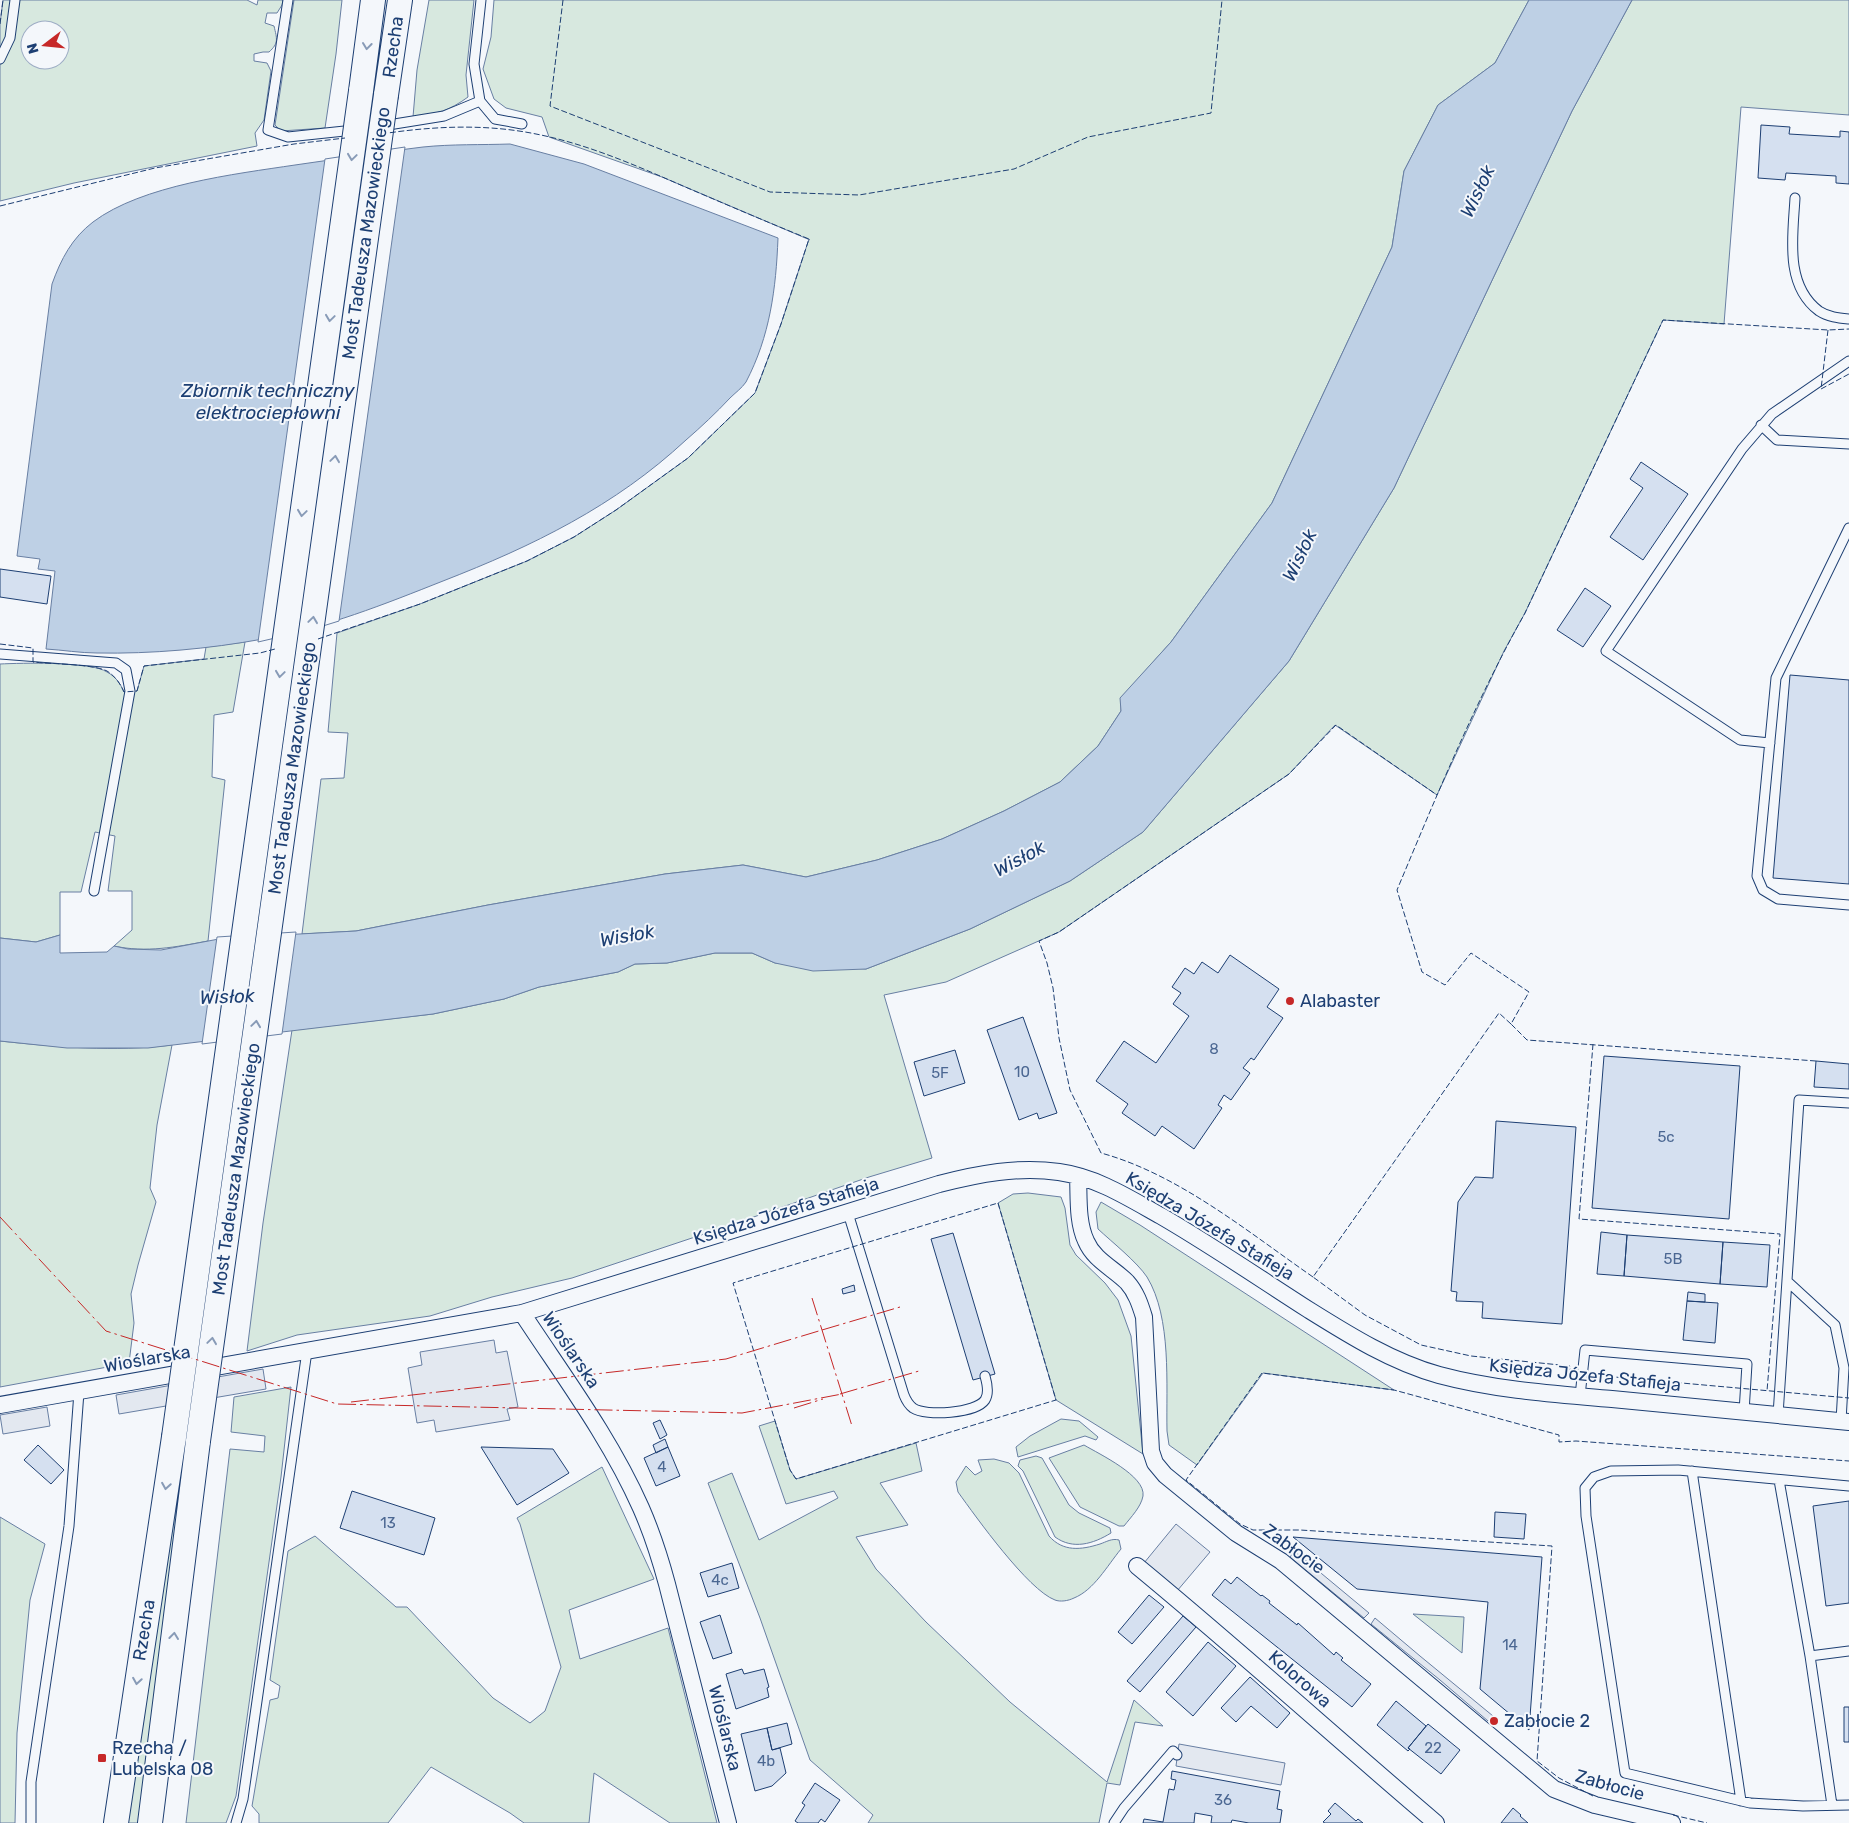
<svg xmlns="http://www.w3.org/2000/svg" width="1849" height="1823" viewBox="0 0 1849 1823" font-family="Rubik,sans-serif">
	<style>
		.green { fill: #d7e8df; stroke: #687fa3; fill-rule: evenodd }
		.parking { fill: #e3e8f0; stroke: #687fa3 }
		.water { fill: #bed0e5; stroke: #687fa3 }
		.pier { fill: #f4f7fb; stroke: #687fa3 }
		.building { fill: #d5e0f0; stroke: #1d3f73 }
		.lines { fill: none; stroke-linecap: round; stroke-linejoin: round }
		.lane-casing { stroke: #1d3f73; stroke-width: 11 }
		.street-casing { stroke: #1d3f73; stroke-width: 18 }
		.secondary-casing { stroke: #1d3f73; stroke-width: 26 }
		.lane { stroke: #f4f7fb; stroke-width: 9 }
		.street { stroke: #f4f7fb; stroke-width: 16 }
		.secondary { stroke: #f4f7fb; stroke-width: 24 }
		.secondary-bridge-casing { stroke: #1d3f73; stroke-width: 26; stroke-linecap: butt }
		.secondary-bridge { stroke: #f4f7fb; stroke-width: 24 }
		.fence { stroke: #1d3f73; stroke-width: 1; stroke-dasharray: 6 2.5; stroke-linecap: butt }
		.power { stroke: #c62828; stroke-width: 1; stroke-dasharray: 18 4 2.5 4; stroke-linecap: butt }
		.oneway { stroke: #889bb7 }
		.poi-dot { fill: #c62828; stroke: #f4f7fb; stroke-width: 2 }
		.labels { text-anchor: middle; stroke-width: 4; stroke-linejoin: round; paint-order: stroke }
		.number-label { font-size: 15px; fill: #4b6792 }
		.street-label { font-size: 18px; fill: #1d3f73; stroke: #f4f7fb }
		.poi-label { font-size: 18px; fill: #1d3f73; stroke: #f4f7fb; text-anchor: start }
		.water-label { font-size: 19px; font-style: italic; fill: #1d3f73; stroke: #f4f7fb }
	</style>
	<rect width="100%" height="100%" fill="#f4f7fb"/>
	<!-- green -->
	<path class="green" d="M3 0H247L257 5 258 0H283L282 5 277 13H267L265 23 274 26C277 39 279 43 269 52H263L254 54V61L267 63 271 71 264 120 255 133 257 146 74 183 0 201V24ZM30 30H60V60H30Z
		M294 0H342L336 54 325 128 281 131 275 125Z
		M429 0H474L466 75 468 97C449 111 436 114 413 117L417 70Z
		M494 0H1529L1495 63 1438 105 1404 171 1392 247 1272 503 1171 642 1121 698V711L1098 746 1060 782 1004 811 942 839 877 860 806 877 743 865 665 874 488 905 356 931 302 934 321 779 344 778 348 733 328 732 337 633 420 604 527 561 574 537 616 510 688 458 755 393 781 324 809 239 810 240 662 177 549 137 542 117 506 108 494 99 483 69 491 37Z
		M1632 0H1849V115L1741 107 1724 324 1663 320 1525 613 1504 651 1437 795 1335 725 1289 774 1059 932 946 982 884 995 932 1158 869 1177 719 1229 572 1278 492 1297 430 1316 297 1335 247 1351 263 1223 292 1030 433 1014 504 999 539 987 618 972 635 964 667 963 715 953H752L775 963 866 969 970 929 1070 881 1143 832 1289 661 1394 488 1572 111Z
		M245 642 233 712 214 715 212 777 225 780 208 941C176 947 146 953 114 946L132 930V891H108L115 836 95 832 81 892H60V935L36 942 0 938V664C21 663 91 661 107 672 116 677 120 683 124 692L137 691 144 666 204 659 206 647Z
		M0 1041C57 1047 114 1052 172 1045L157 1125 150 1188 156 1202 138 1265 131 1294 134 1323 129 1363 0 1387Z
		M1028 1193 1061 1197 1065 1208 1070 1245 1076 1255 1105 1283 1118 1300 1131 1336 1143 1454 1056 1400 998 1203 1013 1194Z
		M1101 1202 1140 1225 1394 1390 1263 1373 1197 1465 1169 1445 1167 1431C1166 1385 1172 1318 1147 1277 1137 1262 1112 1242 1098 1229L1096 1212Z
		M291 1387 281 1477 236 1796 226 1823H186L230 1449 264 1452 265 1436 231 1432 234 1397Z
		M1061 1419 1079 1421 1098 1437 1096 1440 1085 1436 1018 1457 1016 1447 1030 1436Z
		M775 1421 790 1470 796 1479 916 1443 922 1471 880 1483 908 1525 856 1537 876 1569 926 1622 1010 1702 1107 1782 1134 1700 1163 1726 1135 1722 1120 1785 1107 1783 1099 1823H868L873 1815 810 1760 760 1618 708 1483 732 1473 759 1540 838 1498 834 1491 786 1504 759 1426Z
		M185 1429 189 1430 140 1823H126Z
		M1084 1445C1099 1454 1146 1476 1143 1496 1141 1507 1131 1517 1124 1526H1119L1080 1507 1049 1458Z
		M1036 1456 1042 1458 1069 1505 1079 1513 1110 1528 1111 1533C1093 1544 1073 1550 1055 1537L1023 1471 1018 1466 1020 1460Z
		M994 1459 1009 1463 1019 1473 1049 1536C1063 1552 1081 1550 1100 1544 1106 1542 1112 1538 1119 1540L1121 1549C1107 1566 1094 1590 1074 1598 1068 1601 1060 1602 1055 1600 1028 1590 976 1517 958 1492L956 1482 966 1466 975 1475 982 1471 978 1460Z
		M602 1467 654 1579 569 1610 580 1659 668 1628 717 1823H670L594 1773 589 1823H524L510 1813 431 1767 388 1823H259V1814L252 1806 270 1700 278 1698 280 1686 270 1680 288 1551 315 1536 396 1607H407L493 1698 530 1723 545 1711 561 1667 520 1524 517 1518Z
		M0 1517 45 1544 30 1600 17 1733 15 1823H0Z
		M1413 1614 1464 1617 1462 1653Z"/>
	<!-- parking -->
	<path class="parking" d="M494 1340 496 1353 507 1351 518 1407 507 1409 510 1420 436 1432 434 1420 417 1423 408 1368 422 1365 420 1352Z
		M263 1369 266 1389 119 1414 116 1395Z
		M47 1407 50 1426 3 1434 0 1415Z
		M1176 1524 1210 1552 1177 1591 1144 1563Z
		M1293 1553 1298 1554 1369 1613 1364 1618 1290 1557Z
		M1375 1618 1420 1656 1493 1716 1488 1721 1440 1680 1371 1624Z
		M1179 1744 1285 1763 1281 1785 1176 1766Z"/>
	<!-- water -->
	<path class="water" d="M1529 0H1632L1572 111 1394 488 1289 661 1143 832 1070 881 970 929 866 969 813 971 775 963 752 953H715L667 963 635 964 618 972 539 987 504 999 433 1014 148 1048H67L0 1041V938L36 942 60 935V953L107 952 114 946 128 949 161 950 224 938 356 931 488 905 665 874 743 865 806 877 877 860 942 839 1004 811 1060 782 1098 746 1121 711 1120 698 1171 642 1272 503 1392 247 1404 171 1438 105 1495 63Z
		M510 144 584 164 778 238C776 289 770 336 746 382 742 388 735 393 730 398 716 413 701 427 686 440 615 506 533 546 443 581 385 604 325 628 263 639 208 649 152 654 97 653 80 653 63 650 46 649L55 571 38 569 40 559 17 556 52 284C61 259 72 238 93 222 142 185 235 174 295 165 338 159 380 152 423 147 452 144 481 145 510 144Z"/>
	<!-- pier -->
	<path class="pier" d="M405 147 339 621 310 630 258 642 325 159Z
		M296 932 282 1034 202 1044 217 937Z"/>
	<!-- building -->
	<path class="building" d="M1761 125 1790 127 1789 134 1840 137V131L1849 132V184L1836 183V176L1786 173 1785 180 1758 178Z
		M1641 462 1688 494 1643 560 1610 537 1643 488 1630 479Z
		M0 569 51 576 47 604 0 597Z
		M1585 588 1611 606 1583 647 1557 630Z
		M1790 675 1849 680V884L1773 878Z
		M1230 955 1279 989 1267 1007 1283 1018 1254 1060 1251 1058 1243 1068 1250 1073 1231 1100 1224 1095 1218 1105 1222 1108 1194 1149 1162 1126 1155 1136 1122 1113 1128 1104 1096 1081 1124 1041 1156 1063 1189 1016 1173 1004 1181 993 1172 987 1185 968 1194 974 1202 962 1218 973Z
		M1023 1017 1057 1113 1039 1119 1037 1113 1019 1120 987 1030Z
		M955 1050 965 1083 924 1096 914 1062Z
		M1604 1056 1740 1066 1729 1219 1592 1208Z
		M1816 1061 1849 1064V1089L1814 1087Z
		M1496 1121 1576 1127 1562 1324 1482 1318 1483 1302 1456 1301 1457 1292 1451 1291 1458 1202 1475 1177 1493 1178Z
		M1601 1232 1627 1235 1624 1276 1597 1274Z
		M953 1233 995 1374 973 1380 931 1239Z
		M1627 1235 1723 1242 1720 1284 1624 1276Z
		M1723 1242 1770 1245 1767 1287 1720 1284Z
		M854 1285 855 1291 843 1294 842 1289Z
		M1688 1292 1705 1294V1302L1687 1301Z
		M1687 1301 1718 1303 1715 1343 1683 1340Z
		M660 1420 667 1435 660 1439 653 1423Z
		M665 1439 668 1447 656 1453 653 1445Z
		M38 1445 64 1470 51 1484 24 1460Z
		M481 1447 553 1449 569 1473 517 1505Z
		M668 1447 680 1476 656 1486 644 1458Z
		M352 1491 435 1518 424 1555 340 1528Z
		M1849 1501V1603L1826 1606 1813 1506Z
		M1495 1512 1526 1514 1524 1539 1494 1537Z
		M1293 1537 1542 1557 1529 1730 1480 1689 1488 1602 1357 1589Z
		M732 1563 739 1588 708 1597 700 1573Z
		M1237 1577 1261 1596 1262 1595 1270 1601 1269 1603 1297 1625 1298 1623 1334 1655 1336 1652 1343 1658 1341 1660 1371 1684 1352 1707 1212 1595 1225 1579 1231 1584Z
		M1149 1595 1164 1607 1132 1644 1118 1632Z
		M720 1615 732 1653 713 1659 700 1622Z
		M1183 1616 1196 1627 1140 1692 1127 1681Z
		M1208 1642 1236 1666 1193 1716 1166 1692Z
		M742 1669 744 1674 764 1669 769 1687 767 1688 769 1697 736 1709 726 1674Z
		M1250 1677 1290 1713 1277 1728 1251 1706 1236 1722 1221 1708Z
		M1396 1701 1426 1726 1408 1748 1410 1749 1408 1751 1377 1725Z
		M1844 1707H1849V1742H1844Z
		M787 1723 792 1744 772 1750 767 1728Z
		M1428 1724 1460 1750 1441 1774 1408 1748Z
		M767 1728 772 1750 780 1748 786 1773 772 1786 755 1791 741 1734Z
		M1172 1771 1280 1791 1277 1809 1282 1810 1280 1823H1249L1232 1820 1231 1823H1211L1212 1816 1195 1813 1194 1823H1143L1144 1819 1163 1822 1169 1789 1174 1790 1176 1780 1171 1779Z
		M815 1783 840 1800 825 1822 821 1819 818 1823H798L795 1821 805 1805 802 1803Z
		M1335 1803 1356 1821 1358 1819 1363 1823H1325L1323 1822 1331 1814 1328 1811Z
		M1513 1808 1521 1815 1520 1816 1528 1823H1501Z"/>
	<g class="lines">
		<defs>
			<path id="lane" d="M288 0 268 130 288 137 354 130
				M0 59 10 38 15 0
				M480 101 474 64 481 0
				M382 126 444 116 480 101 495 119 522 124
				M1795 198C1793 235 1784 285 1819 311 1828 317 1839 318 1849 319
				M1761 425 1777 440 1849 444
				M1849 528 1776 678 1757 876 1763 890 1778 899 1849 905
				M0 654 116 663 126 670 130 691 94 891
				M1770 743 1740 740 1606 651 1742 449 1772 414 1849 361
				M848 1213 904 1395C906 1400 909 1405 913 1408 926 1417 976 1413 985 1400 989 1394 987 1383 985 1376
				M1787 1281 1835 1325 1844 1368 1841 1421
				M1580 1396 1585 1350 1747 1364 1744 1412
				M1778 1415 1799 1100 1849 1103
				M1692 1471 1741 1801
				M1779 1480 1810 1656 1832 1805
				M1849 1486 1678 1470 1611 1471 1594 1477 1585 1488 1586 1516 1625 1773 1750 1803 1803 1806 1849 1805
				M1810 1656 1849 1651
				M31 1823V1782L69 1526 79 1392
				M236 1823 243 1799 307 1351
				M1114 1823 1124 1808 1173 1751 1177 1755"/>
			<path id="street" d="M1078 1176C1079 1197 1077 1222 1086 1241 1094 1260 1113 1268 1127 1282 1136 1292 1140 1304 1144 1317L1151 1451 1155 1463 1165 1475 1236 1533 1281 1561 1554 1789 1595 1805 1672 1823
				M522 1313C564 1377 610 1438 641 1508 652 1533 660 1558 667 1584L728 1823
				M0 1405 522 1313 939 1184C978 1174 1018 1166 1059 1172 1096 1177 1129 1198 1161 1216 1211 1245 1259 1278 1309 1310 1349 1335 1392 1362 1439 1375 1495 1390 1554 1394 1612 1399 1691 1407 1770 1415 1849 1422
				M1137 1566C1239 1650 1336 1738 1436 1823"/>
			<path id="secondary" d="M361 91 373 0
				M386 95 400 0
				M116 1823 174 1437
				M150 1823 198 1441"/>
		</defs>
		<!-- lane casing -->
		<use href="#lane" class="lane-casing"/>
		<!-- street casing -->
		<use href="#street" class="street-casing"/>
		<!-- secondary casing -->
		<use href="#secondary" class="secondary-casing"/>
		<!-- lane -->
		<use href="#lane" class="lane"/>
		<!-- street -->
		<use href="#street" class="street"/>
		<!-- secondary -->
		<use href="#secondary" class="secondary"/>
		<defs>
			<path id="secondary-bridge" d="M174 1437 361 91
				M198 1441 386 95"/>
		</defs>
		<!-- secondary-bridge casing -->
		<use href="#secondary-bridge" class="secondary-bridge-casing"/>
		<!-- secondary-bridge -->
		<use href="#secondary-bridge" class="secondary-bridge"/>
		<!-- fence -->
		<path class="fence" d="M563 0 550 106 770 192 859 195 1014 169 1088 137 1211 113 1222 0
			M0 24 3 0
			M0 206 155 168 294 144 345 138
			M1828 330 1821 389 1849 374
			M318 639 420 604 527 561 574 537 616 510 688 458 755 393 781 324 809 239C767 222 725 204 683 186 635 165 587 144 536 134 487 124 437 126 388 133
			M0 644 33 648V662C50 664 93 664 107 671 115 676 120 683 124 692L137 691 144 666 260 653 275 649
			M1511 1024 1499 1013 1313 1277 1365 1315 1421 1345 1471 1356 1570 1366V1373L1849 1398
			M1593 1044 1579 1219 1780 1234 1767 1391
			M1816 1061 1527 1040 1511 1024 1529 992 1471 953 1445 985 1422 972 1397 890C1436 797 1475 702 1525 613L1663 320 1828 330 1849 329
			M998 1203 1056 1400 796 1479 790 1470 733 1283Z
			M1313 1277C1248 1232 1178 1174 1101 1153L1070 1090 1059 1038 1053 988 1047 963 1039 941 1059 932 1289 774 1336 725 1437 795
			M1593 1796 1559 1778 1537 1761 1552 1546 1300 1530H1253L1240 1524 1186 1480 1262 1373 1394 1390 1559 1435V1442L1576 1441 1849 1461
			M1673 1815 1707 1823"/>
		<!-- power -->
		<path class="power" d="M0 1217 106 1331 337 1404 742 1413 842 1394
			M812 1298 852 1426
			M822 1330 900 1307
			M840 1394 919 1371
			M351 1402 726 1359 822 1330
			M794 1408 823 1399"/>
	</g>
	<!-- one-way arrows -->
	<defs><path id="oneway-chevron" d="M-2-3.5L2.5 0L-2 3.5" fill="none" stroke-width="1.6" stroke-linecap="round" stroke-linejoin="round" transform="scale(1.25)"/></defs>
	<g class="oneway">
		<use href="#oneway-chevron" transform="translate(367 46) rotate(97)"/>
		<use href="#oneway-chevron" transform="translate(352 157) rotate(98)"/>
		<use href="#oneway-chevron" transform="translate(330 318) rotate(98)"/>
		<use href="#oneway-chevron" transform="translate(335 459) rotate(-82)"/>
		<use href="#oneway-chevron" transform="translate(302 513) rotate(98)"/>
		<use href="#oneway-chevron" transform="translate(313 620) rotate(-82)"/>
		<use href="#oneway-chevron" transform="translate(280 674) rotate(98)"/>
		<use href="#oneway-chevron" transform="translate(256 1024) rotate(-82)"/>
		<use href="#oneway-chevron" transform="translate(212 1341) rotate(-82)"/>
		<use href="#oneway-chevron" transform="translate(166 1486) rotate(99)"/>
		<use href="#oneway-chevron" transform="translate(174 1636) rotate(-83)"/>
		<use href="#oneway-chevron" transform="translate(137 1681) rotate(99)"/>
	</g>
	<!-- markers -->
	<g class="poi-dot">
		<circle cx="1290" cy="1001" r="5"/>
		<circle cx="1494" cy="1721" r="5"/>
		<rect x="97" y="1753" width="10" height="10" rx="2.5"/>
	</g>
	<g class="labels">
		<!-- number labels -->
		<g class="number-label">
			<text x="1214" y="1054">8</text>
			<text x="1022" y="1077">10</text>
			<text x="940" y="1078">5F</text>
			<text x="1666" y="1142">5c</text>
			<text x="1673" y="1264">5B</text>
			<text x="662" y="1472">4</text>
			<text x="388" y="1528">13</text>
			<text x="720" y="1585">4c</text>
			<text x="1510" y="1650">14</text>
			<text x="1433" y="1753">22</text>
			<text x="766" y="1766">4b</text>
			<text x="1223" y="1805">36</text>
		</g>
		<!-- street labels -->
		<g class="street-label">
			<text transform="translate(393 47) rotate(-82)" y="6">Rzecha</text>
			<text transform="translate(366 233) rotate(-82)" y="6">Most Tadeusza Mazowieckiego</text>
			<text transform="translate(292 768) rotate(-82)" y="6">Most Tadeusza Mazowieckiego</text>
			<text transform="translate(236 1169) rotate(-82)" y="6">Most Tadeusza Mazowieckiego</text>
			<text transform="translate(786 1211) rotate(-17)" y="6">Księdza Józefa Stafieja</text>
			<text transform="translate(1210 1226) rotate(31)" y="6">Księdza Józefa Stafieja</text>
			<text transform="translate(571 1350) rotate(56)" y="6">Wioślarska</text>
			<text transform="translate(147 1359) rotate(-10)" y="6">Wioślarska</text>
			<text transform="translate(1585 1375) rotate(6)" y="6">Księdza Józefa Stafieja</text>
			<text transform="translate(1294 1549) rotate(36)" y="6">Zabłocie</text>
			<text transform="translate(144 1630) rotate(-81)" y="6">Rzecha</text>
			<text transform="translate(1300 1679) rotate(41)" y="6">Kolorowa</text>
			<text transform="translate(725 1728) rotate(76)" y="6">Wioślarska</text>
			<text transform="translate(1610 1785) rotate(16)" y="6">Zabłocie</text>
		</g>
		<!-- poi labels -->
		<g class="poi-label">
			<text x="1300" y="1007">Alabaster</text>
			<text x="1504" y="1727">Zabłocie 2</text>
			<text x="112" y="1754">Rzecha /<tspan x="112" dy="21">Lubelska 08</tspan></text>
		</g>
		<!-- water labels -->
		<g class="water-label">
			<text transform="translate(1477 191) rotate(-64)" y="7">Wisłok</text>
			<text x="268" y="397">Zbiornik techniczny<tspan x="268" dy="22">elektrociepłowni</tspan></text>
			<text transform="translate(1299 555) rotate(-64)" y="7">Wisłok</text>
			<text transform="translate(1019 858) rotate(-28)" y="7">Wisłok</text>
			<text transform="translate(627 935) rotate(-10)" y="7">Wisłok</text>
			<text transform="translate(227 996) rotate(-2)" y="7">Wisłok</text>
		</g>
	</g>
	<!-- north arrow -->
	<g transform="translate(45 45) rotate(254)"><circle r="24" fill="#f4f7fb" stroke="#9eadc5"/>
	<path d="M0-4L9 19L0 12L-9 19Z" fill="#c62828"/>
	<text y="-8" font-size="14" font-weight="bold" text-anchor="middle" fill="#1d3f73">N</text>
	</g>
</svg>
